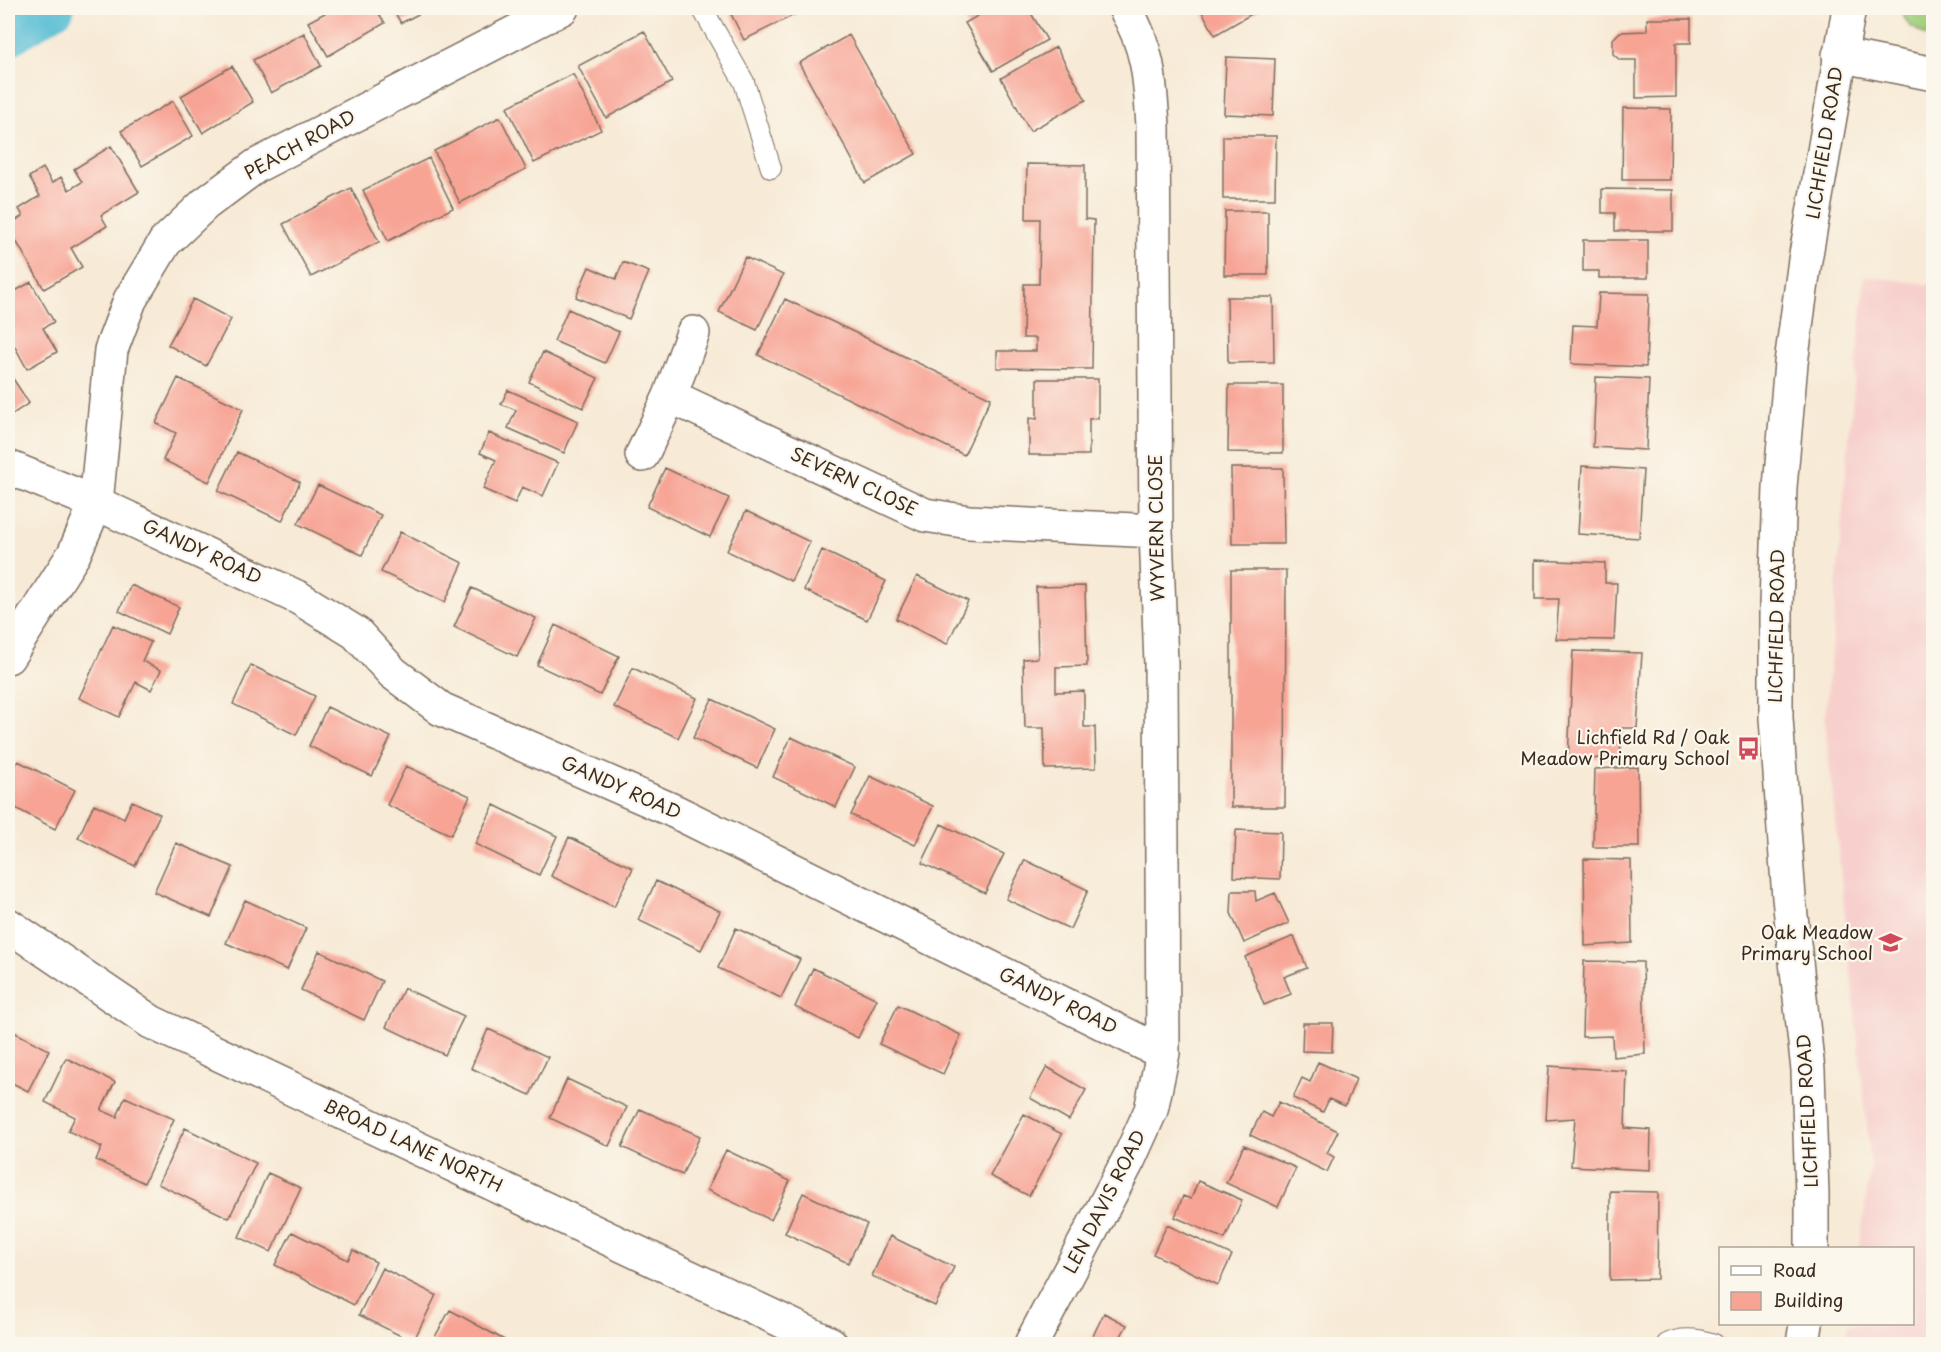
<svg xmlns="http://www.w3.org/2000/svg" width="1941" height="1352" viewBox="0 0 1941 1352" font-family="'Playpen Sans',sans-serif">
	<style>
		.built { fill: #f7d0cd }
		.green { fill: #a1cf7c; stroke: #6e7c4d; stroke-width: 1.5 }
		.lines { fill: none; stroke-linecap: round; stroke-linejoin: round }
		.canal { stroke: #57bdd4; stroke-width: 39 }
		.building { fill: #f7a495 }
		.lane-casing { stroke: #7d6d5e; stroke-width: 22 }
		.street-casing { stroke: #7d6d5e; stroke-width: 36 }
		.secondary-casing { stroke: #7d6d5e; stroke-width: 36 }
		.primary-casing { stroke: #7d6d5e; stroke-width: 36 }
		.path { stroke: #7d6d5e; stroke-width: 4; stroke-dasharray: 1.5 4.5; stroke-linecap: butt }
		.lane { stroke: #fff; stroke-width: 20 }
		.street { stroke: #fff; stroke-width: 33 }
		.secondary { stroke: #fff; stroke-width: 33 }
		.primary { stroke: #fff; stroke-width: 33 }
		.labels { text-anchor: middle; stroke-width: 4.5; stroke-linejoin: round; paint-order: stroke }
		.street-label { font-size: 18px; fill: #3b2a1e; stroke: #fbf7ec }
		.poi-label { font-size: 18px; fill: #3b2a1e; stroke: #fbf7ec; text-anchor: end }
	</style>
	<rect width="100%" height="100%" fill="#fbf7ec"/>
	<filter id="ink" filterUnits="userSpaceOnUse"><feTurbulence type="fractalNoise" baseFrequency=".0167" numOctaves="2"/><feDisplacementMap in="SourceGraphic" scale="12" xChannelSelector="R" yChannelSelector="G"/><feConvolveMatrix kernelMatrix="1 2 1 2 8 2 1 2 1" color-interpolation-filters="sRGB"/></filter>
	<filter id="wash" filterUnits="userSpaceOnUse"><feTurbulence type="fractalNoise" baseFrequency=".008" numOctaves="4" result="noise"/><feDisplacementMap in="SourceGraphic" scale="24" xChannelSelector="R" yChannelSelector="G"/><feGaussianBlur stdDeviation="1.35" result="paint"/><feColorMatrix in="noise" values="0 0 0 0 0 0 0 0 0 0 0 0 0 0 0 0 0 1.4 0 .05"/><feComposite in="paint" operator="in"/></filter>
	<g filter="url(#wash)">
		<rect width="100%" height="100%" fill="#f7ead6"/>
		<!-- built -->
		<path class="built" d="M1865 276 1933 285V1344H1845L1848 1324H1912V1248H1859L1871 1165 1825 722 1849 438Z"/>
		<!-- green -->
		<path class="green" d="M1899 8H1933V40L1909 25Z"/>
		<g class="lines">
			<!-- canal -->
			<path class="canal" d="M8 37 55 8"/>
		</g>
		<g id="blocks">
			<!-- building -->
			<path class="building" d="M334 8H375L385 23 328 56 308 22Z
				M392 8H430L401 23Z
				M728 8H798L800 12 744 40Z
				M991 8H1028L1047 40 993 71 965 23Z
				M1200 8H1262L1215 35Z
				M1647 19H1691V43H1676V97L1636 98V60H1620L1613 54V39L1620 32 1647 31Z
				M644 31 672 82 606 118 578 66Z
				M304 33 321 66 271 93 253 60Z
				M849 35 916 154 865 183 799 63Z
				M1056 47 1086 100 1030 131 1001 78Z
				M1226 57 1275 59 1273 116 1224 114Z
				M232 66 253 102 203 133 181 96Z
				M573 74 601 130 534 163 507 107Z
				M173 101 193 136 142 166 121 131Z
				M1623 108 1671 109 1670 180H1622Z
				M500 117 526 169 460 203 434 151Z
				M1223 136H1276L1275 199H1223Z
				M111 146 139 192 101 215 107 226 71 248 82 267 44 289 8 227V225L23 216 19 209 40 196 29 177 43 168 52 183 61 177 69 190 82 182 74 169Z
				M429 158 453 208 388 241 363 190Z
				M1027 164 1085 165V219L1094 220 1092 369 997 368V351H1036V338H1023L1024 284H1039L1040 219H1026Z
				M351 188 379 242 311 277 283 224Z
				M1602 189 1673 190V231H1615V213H1602Z
				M1225 211H1268V275H1224Z
				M1583 240H1648V278H1599V271H1583Z
				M745 257 783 275 757 330 719 312Z
				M623 262 649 272 629 319 576 297 589 267 616 279Z
				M31 282 54 322 43 328 57 352 27 369 8 334V295Z
				M1599 293 1649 294 1646 367 1571 364 1573 325 1597 326Z
				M1227 297H1273L1274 362 1228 363Z
				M193 299 231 319 206 366 168 345Z
				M785 299 991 398 964 455 758 355Z
				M568 309 619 332 605 363 554 341Z
				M543 352 598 378 583 408 529 382Z
				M8 371 29 403 8 417Z
				M1596 377 1649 379 1646 450 1593 447Z
				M178 378 243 409 209 482 163 460 176 433 156 423Z
				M1037 379H1098V418L1089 419V455H1029V418L1037 419Z
				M1229 385H1283V453L1228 452Z
				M508 390 578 421 564 453 508 428 516 410 501 404Z
				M489 433 558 463 543 496 522 487 515 503 483 489 496 460 480 453Z
				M237 452 300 482 282 521 218 491Z
				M1582 466 1643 470 1639 538 1578 534Z
				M665 468 729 498 710 537 647 507Z
				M1231 468H1283L1284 544H1232Z
				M318 485 381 515 362 555 298 524Z
				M746 511 810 542 791 581 727 551Z
				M400 532 463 563 445 602 381 572Z
				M822 550 886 581 867 620 804 590Z
				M1535 560 1605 563V583H1617L1614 640 1556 639 1559 599H1535Z
				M1231 570H1286L1285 807H1231Z
				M917 576 968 601 947 644 896 619Z
				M131 585 179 607 167 634 119 611Z
				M1085 586 1087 666 1056 667V692L1084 691V727H1095L1096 768 1045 769 1044 728H1025L1023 659 1038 658 1036 587Z
				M472 588 536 618 517 657 454 627Z
				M113 625 151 642 142 661 161 670 151 690 136 682 119 717 79 698Z
				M555 625 619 656 600 695 537 665Z
				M1573 651 1642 653 1637 728H1622L1620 757 1568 760Z
				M251 665 315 696 296 735 233 704Z
				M633 668 697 698 678 738 614 707Z
				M712 699 775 729 757 768 693 738Z
				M327 707 391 737 372 776 309 746Z
				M791 737 855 767 836 807 773 777Z
				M18 761 75 790 55 829 8 804V781Z
				M406 766 470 796 451 835 387 805Z
				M1638 767 1639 847H1593L1595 769Z
				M870 776 933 806 915 845 851 815Z
				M132 801 160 814 135 866 78 838 94 804 124 818Z
				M494 805 557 836 539 875 475 844Z
				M941 824 1004 854 985 893 922 863Z
				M1236 830 1281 832 1280 879 1234 877Z
				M569 837 633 868 614 907 551 876Z
				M176 843 233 867 211 917 154 892Z
				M1584 859 1631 860 1632 943 1585 946Z
				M1025 860 1088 890 1070 929 1006 899Z
				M656 881 720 911 701 950 638 920Z
				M1232 891H1255L1256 901 1275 893 1289 923 1244 943 1231 913Z
				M245 900 306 928 287 970 226 943Z
				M736 928 800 959 781 998 718 968Z
				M1294 936 1307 968 1284 977 1291 994 1264 1005 1245 957Z
				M319 951 382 981 364 1020 301 990Z
				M1584 961 1643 962 1645 1054 1613 1057 1612 1036 1582 1037Z
				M813 968 877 999 858 1038 795 1007Z
				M404 988 464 1016 445 1055 386 1027Z
				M898 1005 961 1035 943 1074 879 1044Z
				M1303 1023H1333L1332 1052 1302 1051Z
				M8 1029 49 1050 28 1091 8 1081Z
				M488 1029 548 1057 530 1095 471 1068Z
				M66 1058 115 1082 101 1110 117 1117 125 1097 174 1119 144 1183 96 1160 102 1147 68 1131 75 1117 45 1102Z
				M1318 1062 1356 1079 1345 1106 1329 1099 1323 1112 1293 1098 1302 1078 1310 1082Z
				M1549 1066 1627 1071 1625 1128 1651 1130 1650 1170 1571 1166 1575 1118 1546 1120Z
				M1047 1067 1086 1090 1069 1120 1030 1098Z
				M567 1079 627 1107 609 1146 550 1118Z
				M1279 1102 1338 1131 1327 1153 1334 1157 1327 1172 1250 1135 1262 1112 1271 1117Z
				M640 1109 700 1136 682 1175 622 1147Z
				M1024 1114 1062 1134 1029 1196 990 1176Z
				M185 1128 256 1163 229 1218 158 1184Z
				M1244 1145 1296 1168 1278 1207 1226 1183Z
				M726 1150 790 1181 771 1220 707 1190Z
				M268 1173 301 1188 271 1252 239 1237Z
				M1198 1181 1242 1200 1225 1239 1175 1217 1183 1196 1191 1199Z
				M1610 1191 1658 1192 1657 1279 1610 1280Z
				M803 1193 867 1224 848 1263 785 1233Z
				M1167 1225 1232 1255 1218 1285 1153 1254Z
				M292 1232 348 1260 353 1250 376 1262 354 1305 275 1265Z
				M890 1236 954 1267 935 1306 872 1276Z
				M382 1268 436 1295 413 1342 359 1315Z
				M450 1310 508 1342 506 1344H431Z
				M1104 1313 1127 1325 1121 1336 1133 1342 1132 1344H1089Z"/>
		</g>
	</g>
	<g filter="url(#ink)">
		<use href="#blocks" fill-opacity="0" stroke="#7d6d5e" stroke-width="1.5"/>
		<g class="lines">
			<defs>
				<path id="lane" d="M702 8 744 82 771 168
					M1667 1344C1681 1337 1699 1339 1714 1344"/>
				<path id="street" d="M1839 55 1934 74
					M670 396 925 515 969 522 1156 531
					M642 455 670 396 693 333
					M8 467 96 503 299 598 356 633 393 673 441 709 674 811 1163 1053
					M8 657 74 554 96 503 111 350 130 300 165 242 205 204 256 166 562 8
					M1031 1344 1129 1159 1151 1110 1163 1053 1161 664 1156 531 1153 126C1150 79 1149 49 1125 8"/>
				<path id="secondary" d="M8 925 151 1022 831 1344"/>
				<path id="primary" d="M1812 1248V1195L1808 1070 1789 898 1776 718V605L1780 487 1791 363 1805 260 1849 8
					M1803 1344 1806 1324"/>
			</defs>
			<!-- lane casing -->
			<use href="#lane" class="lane-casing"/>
			<!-- street casing -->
			<use href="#street" class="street-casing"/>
			<!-- secondary casing -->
			<use href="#secondary" class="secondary-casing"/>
			<!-- primary casing -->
			<use href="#primary" class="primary-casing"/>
			<!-- path -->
			<path class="path" d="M8 10 11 8"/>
			<!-- lane -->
			<use href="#lane" class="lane"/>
			<!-- street -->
			<use href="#street" class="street"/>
			<!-- secondary -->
			<use href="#secondary" class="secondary"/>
			<!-- primary -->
			<use href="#primary" class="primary"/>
		</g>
	</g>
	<!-- icons -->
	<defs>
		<symbol id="bus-bare" viewBox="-9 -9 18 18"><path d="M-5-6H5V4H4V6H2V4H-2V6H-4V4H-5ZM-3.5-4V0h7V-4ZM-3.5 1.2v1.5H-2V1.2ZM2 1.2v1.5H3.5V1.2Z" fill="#d1495b" stroke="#fbf7ec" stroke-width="2.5" paint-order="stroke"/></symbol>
		<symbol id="school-bare" viewBox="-9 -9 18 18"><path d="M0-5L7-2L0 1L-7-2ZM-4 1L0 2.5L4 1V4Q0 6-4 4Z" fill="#d1495b" stroke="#fbf7ec" stroke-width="2.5" paint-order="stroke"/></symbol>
	</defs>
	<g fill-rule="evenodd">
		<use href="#bus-bare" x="1732" y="732" width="33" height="33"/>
		<use href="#school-bare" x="1874" y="926" width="33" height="33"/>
	</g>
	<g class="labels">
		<!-- street labels -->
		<g class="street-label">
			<text transform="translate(1825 143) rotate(-81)" y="6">LICHFIELD ROAD</text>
			<text transform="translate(300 145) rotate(-29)" y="6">PEACH ROAD</text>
			<text transform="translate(854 482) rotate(25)" y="6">SEVERN CLOSE</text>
			<text transform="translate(1157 528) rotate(-91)" y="6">WYVERN CLOSE</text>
			<text transform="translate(202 552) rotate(25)" y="6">GANDY ROAD</text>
			<text transform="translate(1777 626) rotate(-89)" y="6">LICHFIELD ROAD</text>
			<text transform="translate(621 788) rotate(24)" y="6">GANDY ROAD</text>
			<text transform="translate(1058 1001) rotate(26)" y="6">GANDY ROAD</text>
			<text transform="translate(1808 1111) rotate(-93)" y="6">LICHFIELD ROAD</text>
			<text transform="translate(413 1146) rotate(25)" y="6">BROAD LANE NORTH</text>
			<text transform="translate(1105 1202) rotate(-63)" y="6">LEN DAVIS ROAD</text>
		</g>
		<!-- poi labels -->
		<g class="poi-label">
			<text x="1730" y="744">Lichfield Rd / Oak<tspan x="1730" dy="21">Meadow Primary School</tspan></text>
			<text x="1873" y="939">Oak Meadow<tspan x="1873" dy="21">Primary School</tspan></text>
		</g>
	</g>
	<!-- margin -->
	<rect width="1941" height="1352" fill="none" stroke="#fbf7ec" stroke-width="30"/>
	<!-- legend -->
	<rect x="1719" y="1247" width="195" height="78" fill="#fbf7ec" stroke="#aea59a" stroke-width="1.5"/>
	<rect x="1731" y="1266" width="30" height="9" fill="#ffffff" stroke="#aea59a" stroke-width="1.5"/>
	<text x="1773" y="1277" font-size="18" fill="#3b2a1e">Road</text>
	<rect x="1731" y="1292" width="30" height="18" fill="#f7a495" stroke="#aea59a" stroke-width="1.5"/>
	<text x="1773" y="1307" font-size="18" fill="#3b2a1e">Building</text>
</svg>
